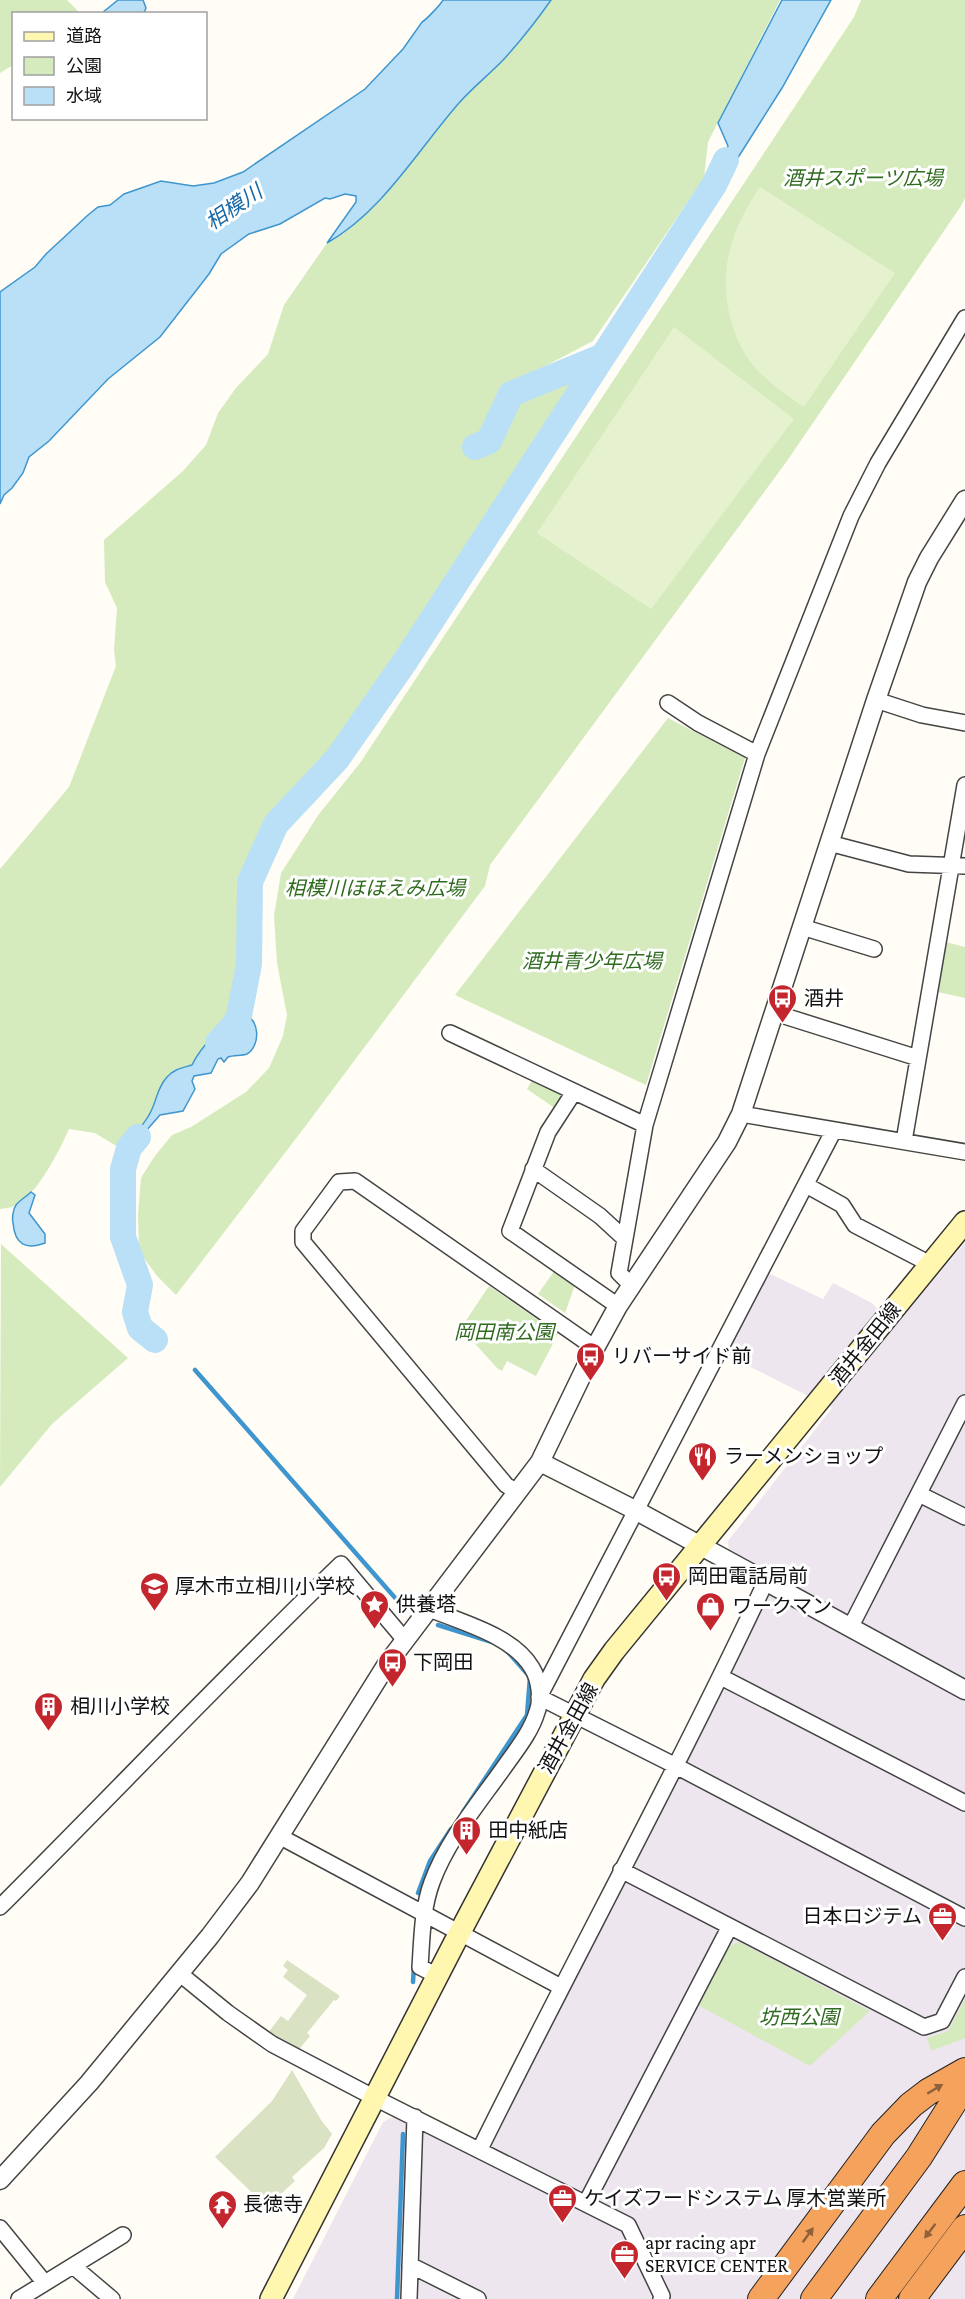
<svg xmlns="http://www.w3.org/2000/svg" width="965" height="2299" viewBox="0 0 965 2299" font-family="'Crimson Pro','Noto Sans JP',serif">
	<style>
		.industrial { fill: #eee6ef }
		.green { fill: #d5ebbd }
		.cemetery { fill: #d9e3c4 }
		.pitch { fill: #e6f2cf }
		.water { fill: #b9e0f7; stroke: #3f96cf; stroke-width: 1.5 }
		.lines { fill: none; stroke-linecap: round; stroke-linejoin: round }
		.stream { stroke: #3f96cf; stroke-width: 4.5 }
		.river { stroke: #b9e0f7; stroke-width: 26 }
		.minor-casing { stroke: #444; stroke-width: 18 }
		.tertiary-casing { stroke: #444; stroke-width: 21 }
		.secondary-casing { stroke: #333; stroke-width: 24 }
		.motorway-casing { stroke: #222; stroke-width: 28 }
		.minor { stroke: #fff; stroke-width: 15 }
		.tertiary { stroke: #fff; stroke-width: 18 }
		.secondary { stroke: #fff6b0; stroke-width: 21 }
		.motorway { stroke: #f5a25d; stroke-width: 26 }
		.oneway { fill: #8e613b }
		.labels { text-anchor: middle; stroke-width: 6; stroke-linejoin: round; paint-order: stroke }
		.park-label { font-size: 20px; font-style: italic; fill: #2f6b1f; stroke: #fff }
		.poi-label { font-size: 20px; fill: #111; stroke: #fff; text-anchor: start }
		.street-label { font-size: 20px; fill: #111; stroke: #fff }
		.water-label { font-size: 21px; font-style: italic; fill: #1768a6; stroke: #fff }
	</style>
	<rect width="100%" height="100%" fill="#fffdf5"/>
	<!-- industrial -->
	<path class="industrial" d="M965 1243V2299H415L420 2128 484 2158 675 1775 775 1581 729 1553 728 1541 832 1408 725 1354 766 1272 823 1299 833 1283 872 1303 894 1327Z
		M395 2116 403 2120 410 2132 403 2299H293L383 2122Z"/>
	<!-- green -->
	<path class="green" d="M0 0H67L80 13 14 14 13 65 0 73Z
		M551 0H780L708 142 704 178 593 341 507 386 487 436 475 447 478 455 506 421 511 405 516 397 583 369 579 387 342 747 323 774 302 792 284 816 262 877 258 897 257 957 241 964 232 985 234 1018C219 1031 200 1046 192 1065 153 1074 165 1090 149 1116 141 1128 132 1137 126 1152L95 1133 69 1129C59 1151 37 1196 14 1206 10 1208 4 1208 0 1209V869L69 787 116 666 114 650 117 608 105 582 104 540 183 471 206 445 218 413 236 388 268 354 284 305 327 243 343 234 382 199 426 142 461 101 529 30Z
		M861 0H965V198L961 206 787 461 490 865 485 886 304 1128 176 1295 157 1276 139 1251 138 1215 141 1178 154 1157 172 1135 191 1127 246 1092 269 1068 283 1036 287 1015 277 963 274 916 281 873 319 814 360 763 854 17Z
		M668 718 745 758 646 1085 455 995Z
		M946 942 965 947V998L938 992Z
		M533 1079 561 1093 563 1098 556 1109 527 1089Z
		M1 1244 128 1358 52 1424 0 1487Z
		M555 1270 575 1285 565 1313 538 1294Z
		M489 1286 558 1334 536 1376 507 1361 502 1371 497 1368 461 1328Z
		M739 1942 870 2011 810 2066 698 2005 729 1946Z
		M965 1999V2038L931 2051 927 2038 948 2031Z"/>
	<!-- cemetery -->
	<path class="cemetery" d="M287 1960 340 1996 336 2001 334 2000 307 2033 310 2036 297 2052 267 2034 281 2016 288 2021 307 1995 283 1977 288 1970 283 1966Z
		M292 2070 321 2120 332 2134 324 2148 292 2177 295 2181 267 2207 215 2157 272 2101Z"/>
	<!-- pitch -->
	<path class="pitch" d="M760 187 895 273 804 407C787 396 772 385 757 370 727 337 718 281 733 240 739 220 749 204 760 187Z
		M674 327 794 419 651 609 537 533Z"/>
	<!-- water -->
	<path class="water" d="M118 0H143L146 8 144 13H102Z
		M443 0H551C537 20 522 39 505 58 490 74 473 87 459 103 417 151 383 211 327 243L356 202V196L345 194 330 199 325 198 280 224 249 234 221 254 209 274 160 337 108 379 49 441 29 457 23 473 12 488 4 495 0 504V292L35 267 46 254 88 215 98 207 110 205 124 194 161 181 193 186 214 183 243 172 365 89 403 49 422 22C426 20 440 5 443 0Z
		M782 0H831L782 88 715 194 708 190 707 183 722 161 728 146 718 123Z
		M243 1015C260 1017 261 1046 247 1054 242 1056 234 1055 228 1057L224 1062 221 1058 218 1059 211 1073 194 1076 192 1081 195 1089 183 1111 160 1115 131 1148C132 1155 133 1164 127 1170L123 1169C119 1148 140 1131 149 1115 157 1102 156 1089 167 1077 174 1069 182 1068 192 1065 200 1048 225 1020 243 1015Z
		M31 1192 35 1195 29 1213 45 1234V1243C26 1250 15 1245 13 1223 12 1218 13 1209 16 1205 20 1200 27 1196 31 1192Z"/>
	<g class="lines">
		<!-- stream -->
		<path class="stream" d="M195 1370 404 1608
			M438 1625 492 1642
			M463 1812 527 1715 530 1677 507 1651
			M418 1893 430 1861 451 1829
			M413 1982 414 1966
			M397 2299 403 2134"/>
		<!-- river -->
		<path class="river" d="M475 447 489 441 511 394 601 357
			M218 1043 235 1024 239 1016 249 964 250 882 276 824 337 759 406 660 714 185 726 160
			M138 1137 129 1148 123 1169V1237L140 1285 135 1312 140 1328 155 1340"/>
		<defs>
			<path id="minor" d="M876 700 922 715 965 723
				M668 703 698 723 757 754
				M829 843 909 864 965 866
				M802 927 874 949
				M775 1013 918 1058
				M450 1033 645 1125
				M574 1092 548 1132 510 1231 618 1306
				M741 1114 965 1152
				M834 1130 539 1697 674 1765 965 1918
				M904 1141 965 785
				M533 1169 600 1216 625 1239
				M806 1185 842 1205 855 1225 930 1264
				M631 1285 619 1273 645 1125 757 754 851 516 878 463 965 318
				M517 1492 506 1485 303 1242V1231L339 1182 355 1181 595 1348
				M919 1494 965 1517
				M427 1608C460 1622 513 1635 532 1668 539 1679 542 1699 537 1712 531 1732 517 1749 505 1766 479 1803 448 1839 432 1882 422 1909 422 1938 420 1967L438 1976
				M850 1628 965 1403
				M721 1677 965 1803
				M279 1836 561 1987
				M621 1870 924 2027 942 2021 965 1977
				M0 1907C114 1793 225 1676 341 1564L404 1639
				M179 1973 228 2013 272 2044 375 2098 628 2225 662 2296 661 2299
				M480 2149C574 1959 676 1773 766 1581
				M586 2203 729 1928
				M0 2228 44 2282
				M410 2265 478 2299
				M73 2266 112 2299
				M19 2299 123 2235
				M409 2299 415 2117"/>
			<path id="tertiary" d="M540 1462 635 1510 965 1690
				M0 2180 89 2083 210 1936 250 1883 387 1664 540 1462 595 1348 618 1306 727 1142 741 1114 876 700 917 582 929 558 965 500"/>
			<path id="secondary" d="M271 2299 459 1934 594 1679 614 1651 965 1222"/>
			<path id="motorway" d="M761 2299 883 2134 911 2105 928 2092 965 2071
				M814 2299 919 2157 965 2084
				M879 2299 965 2184
				M912 2299 965 2228"/>
		</defs>
		<!-- minor casing -->
		<use href="#minor" class="minor-casing"/>
		<!-- tertiary casing -->
		<use href="#tertiary" class="tertiary-casing"/>
		<!-- secondary casing -->
		<use href="#secondary" class="secondary-casing"/>
		<!-- motorway casing -->
		<use href="#motorway" class="motorway-casing"/>
		<!-- minor -->
		<use href="#minor" class="minor"/>
		<!-- tertiary -->
		<use href="#tertiary" class="tertiary"/>
		<!-- secondary -->
		<use href="#secondary" class="secondary"/>
		<!-- motorway -->
		<use href="#motorway" class="motorway"/>
	</g>
	<!-- one-way arrows -->
	<defs><path id="oneway-solid" d="M-6-.8H1V-3.2L6.5 0L1 3.2V.8H-6Z" transform="scale(1.5)"/></defs>
	<g class="oneway">
		<use href="#oneway-solid" transform="translate(935 2089) rotate(-31)"/>
		<use href="#oneway-solid" transform="translate(930 2231) rotate(127)"/>
		<use href="#oneway-solid" transform="translate(808 2235) rotate(-54)"/>
	</g>
	<!-- icons -->
	<defs>
		<symbol id="bus-pin" viewBox="-11 -11 22 30"><path d="M0 17L-7.5 6A9.5 9.5 0 1 1 7.5 6Z" fill="#c4262e" stroke="#fff"/><path d="M-5-6H5V4H4V6H2V4H-2V6H-4V4H-5ZM-3.5-4V0h7V-4ZM-3.5 1.2v1.5H-2V1.2ZM2 1.2v1.5H3.5V1.2Z" fill="#fff"/></symbol>
		<symbol id="restaurant-pin" viewBox="-11 -11 22 30"><path d="M0 17L-7.5 6A9.5 9.5 0 1 1 7.5 6Z" fill="#c4262e" stroke="#fff"/><path d="M-5-6h1v4h1v-4h1v4h1v-4h1v5L-1.5 .5V6h-2V.5L-5-1ZM5-6V6H3V1.5H1.5Q1.5-4 5-6Z" fill="#fff"/></symbol>
		<symbol id="school-pin" viewBox="-11 -11 22 30"><path d="M0 17L-7.5 6A9.5 9.5 0 1 1 7.5 6Z" fill="#c4262e" stroke="#fff"/><path d="M0-5L7-2L0 1L-7-2ZM-4 1L0 2.5L4 1V4Q0 6-4 4Z" fill="#fff"/></symbol>
		<symbol id="sight-pin" viewBox="-11 -11 22 30"><path d="M0 17L-7.5 6A9.5 9.5 0 1 1 7.5 6Z" fill="#c4262e" stroke="#fff"/><path d="M0-6L1.8-2.2L6-1.7L2.9 1.2L3.7 5.4L0 3.3L-3.7 5.4L-2.9 1.2L-6-1.7L-1.8-2.2Z" fill="#fff"/></symbol>
		<symbol id="shop-pin" viewBox="-11 -11 22 30"><path d="M0 17L-7.5 6A9.5 9.5 0 1 1 7.5 6Z" fill="#c4262e" stroke="#fff"/><path d="M-5-2.5h2.3a2.7 3.5 0 0 1 5.4 0H5L5.5 6h-11ZM-1.5-2.5h3a1.5 2.3 0 0 0-3 0Z" fill="#fff"/></symbol>
		<symbol id="building-pin" viewBox="-11 -11 22 30"><path d="M0 17L-7.5 6A9.5 9.5 0 1 1 7.5 6Z" fill="#c4262e" stroke="#fff"/><path d="M-4-6H4V6H1V3H-1V6H-4ZM-2.5-4.3h1.7v1.8h-1.7ZM.8-4.3h1.7v1.8H.8ZM-2.5-1h1.7V.8h-1.7ZM.8-1h1.7V.8H.8Z" fill="#fff"/></symbol>
		<symbol id="office-pin" viewBox="-11 -11 22 30"><path d="M0 17L-7.5 6A9.5 9.5 0 1 1 7.5 6Z" fill="#c4262e" stroke="#fff"/><path d="M-6-3h4V-5.5h4V-3h4V5H-6ZM-1-4.5V-3h2v-1.5ZM-6 0V1H6V0Z" fill="#fff"/></symbol>
		<symbol id="temple-pin" viewBox="-11 -11 22 30"><path d="M0 17L-7.5 6A9.5 9.5 0 1 1 7.5 6Z" fill="#c4262e" stroke="#fff"/><path d="M0-6L5-2H3V0L6.5 2.5H4V6H1.5V3h-3V6H-4V2.5H-6.5L-3 0V-2H-5Z" fill="#fff"/></symbol>
	</defs>
	<g fill-rule="evenodd">
		<use href="#bus-pin" x="766" y="982" width="33" height="45"/>
		<use href="#bus-pin" x="574" y="1340" width="33" height="45"/>
		<use href="#restaurant-pin" x="686" y="1440" width="33" height="45"/>
		<use href="#bus-pin" x="650" y="1560" width="33" height="45"/>
		<use href="#school-pin" x="138" y="1570" width="33" height="45"/>
		<use href="#sight-pin" x="358" y="1588" width="33" height="45"/>
		<use href="#shop-pin" x="694" y="1590" width="33" height="45"/>
		<use href="#bus-pin" x="376" y="1646" width="33" height="45"/>
		<use href="#building-pin" x="32" y="1690" width="33" height="45"/>
		<use href="#building-pin" x="450" y="1814" width="33" height="45"/>
		<use href="#office-pin" x="926" y="1900" width="33" height="45"/>
		<use href="#office-pin" x="546" y="2182" width="33" height="45"/>
		<use href="#temple-pin" x="206" y="2188" width="33" height="45"/>
		<use href="#office-pin" x="608" y="2238" width="33" height="45"/>
	</g>
	<g class="labels">
		<!-- park labels -->
		<g class="park-label">
			<text x="863" y="185">酒井スポーツ広場</text>
			<text x="375" y="895">相模川ほほえみ広場</text>
			<text x="592" y="968">酒井青少年広場</text>
			<text x="504" y="1339">岡田南公園</text>
			<text x="799" y="2024">坊西公園</text>
		</g>
		<!-- poi labels -->
		<g class="poi-label">
			<text x="804" y="1005">酒井</text>
			<text x="612" y="1363">リバーサイド前</text>
			<text x="724" y="1463">ラーメンショップ</text>
			<text x="688" y="1583">岡田電話局前</text>
			<text x="175" y="1593">厚木市立相川小学校</text>
			<text x="396" y="1611">供養塔</text>
			<text x="732" y="1613">ワークマン</text>
			<text x="413" y="1669">下岡田</text>
			<text x="70" y="1713">相川小学校</text>
			<text x="488" y="1837">田中紙店</text>
			<text x="922" y="1923" text-anchor="end">日本ロジテム</text>
			<text x="584" y="2205">ケイズフードシステム 厚木営業所</text>
			<text x="243" y="2211">長徳寺</text>
			<text x="645" y="2249">apr racing apr<tspan x="645" dy="23">SERVICE CENTER</tspan></text>
		</g>
		<!-- street labels -->
		<g class="street-label">
			<text transform="translate(865 1344) rotate(-51)" y="7">酒井金田線</text>
			<text transform="translate(568 1728) rotate(-61)" y="7">酒井金田線</text>
		</g>
		<!-- water labels -->
		<g class="water-label">
			<text transform="translate(234 207) rotate(-34)" y="7">相模川</text>
		</g>
	</g>
	<!-- legend -->
	<rect x="12" y="12" width="195" height="108" fill="#ffffff" stroke="#a0a0a0" stroke-width="1.5"/>
	<rect x="24" y="32" width="30" height="9" fill="#fff6b0" stroke="#a0a0a0" stroke-width="1.5"/>
	<text x="66" y="42" font-size="18" fill="#111111">道路</text>
	<rect x="24" y="57" width="30" height="18" fill="#d5ebbd" stroke="#a0a0a0" stroke-width="1.5"/>
	<text x="66" y="72" font-size="18" fill="#111111">公園</text>
	<rect x="24" y="87" width="30" height="18" fill="#b9e0f7" stroke="#a0a0a0" stroke-width="1.5"/>
	<text x="66" y="102" font-size="18" fill="#111111">水域</text>
</svg>
